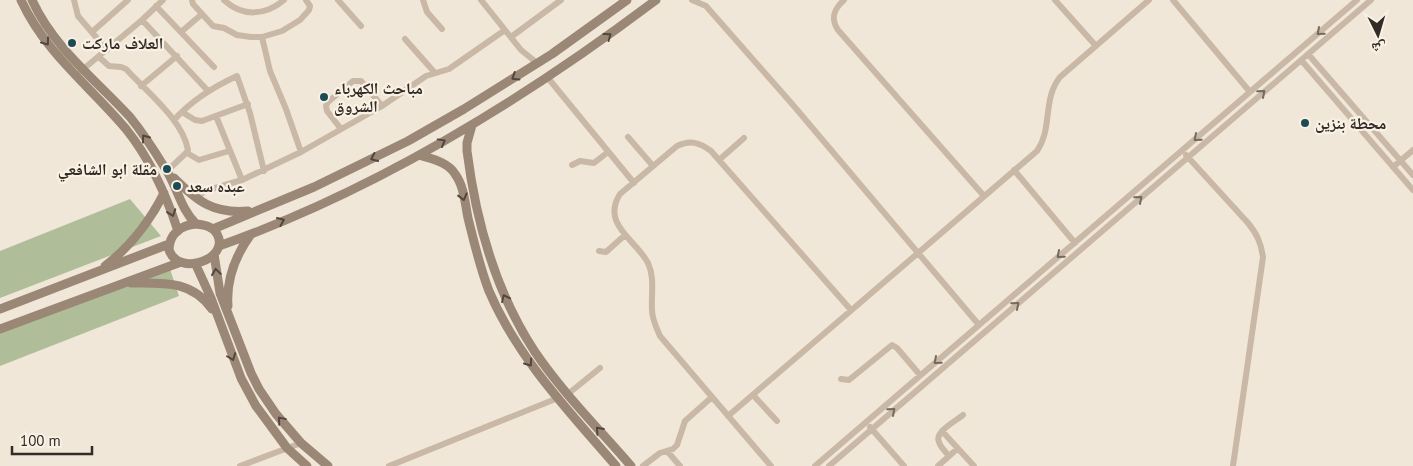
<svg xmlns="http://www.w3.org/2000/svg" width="1413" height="466" viewBox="0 0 1413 466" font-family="'PT Sans','Noto Naskh Arabic',sans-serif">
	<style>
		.green { fill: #afbe99 }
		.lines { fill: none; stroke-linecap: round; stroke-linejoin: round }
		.street { stroke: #c8b8a5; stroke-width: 6 }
		.secondary { stroke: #9b8776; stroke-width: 9 }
		.oneway { stroke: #766a5f }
		.oneway2 { stroke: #52473e }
		.poi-dot { fill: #1d4b53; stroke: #f8f1e4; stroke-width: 2 }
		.labels { text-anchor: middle; stroke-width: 4.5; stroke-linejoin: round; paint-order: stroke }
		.poi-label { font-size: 16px; font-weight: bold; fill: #332b26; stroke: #f8f1e4; text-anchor: start }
	</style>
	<rect width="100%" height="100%" fill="#f0e7d8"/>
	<!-- green -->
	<path class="green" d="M130 199 161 236 0 298V251Z
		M169 266 179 296 0 366V332Z"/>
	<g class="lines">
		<!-- street -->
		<path class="street" d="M74 0 78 16 107 50
			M192 0 193 4 213 26 224 28 237 35 251 37H262L282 31 300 20 309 10 310 6 306 0
			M224 0C242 17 265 16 284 0
			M338 0 361 26
			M423 0 427 12 442 29
			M481 0 521 50 537 63
			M692 0 706 6 793 105 979 325
			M844 0C834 9 830 18 838 30L984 196
			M1055 0 1096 46
			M1173 0 1250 92
			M156 6 214 67
			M142 20 208 91
			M92 32 128 0
			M181 32 202 14
			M262 37 270 71 286 109 301 152
			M511 37 561 0
			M405 39 435 73
			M1308 54 1413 175
			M99 57 109 66 121 67 126 69C146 91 183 120 188 150L185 154 167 171
			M1301 60 1413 190
			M81 71 142 20 163 0
			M548 78 634 183
			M141 86 177 56
			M182 112 195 120 202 121 248 104
			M216 116 242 180
			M174 120C192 100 213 87 237 76L250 113 264 171
			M341 129 327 111 326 106 328 102 353 81H361L382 106
			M628 137 653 166
			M187 153 199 160 229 151
			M1186 155 1248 223C1257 234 1261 243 1263 257L1233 466
			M719 160 744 138
			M572 165 580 161 594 163 608 152
			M1393 167 1413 150
			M1014 170 1075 243
			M197 200 202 193 205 191 242 180 301 152 382 106 426 76 449 69 505 30
			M599 251 606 252 625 235
			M841 379 849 380 892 345 897 348 920 375
			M568 394 600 368
			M753 395 777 421
			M728 416 1037 151C1053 128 1042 100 1060 77L1149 0
			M870 427 904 466
			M942 431 974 466
			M667 451 680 466
			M949 456C946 452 940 447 939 442 934 432 956 421 963 415
			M240 466 301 443
			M389 466 558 398
			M643 466 660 453 673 449 677 445 685 421 712 397
			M771 466 660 336C656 327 652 319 652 310 651 294 655 278 648 263 635 239 601 224 620 194L677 146C690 140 699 142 711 151L851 310
			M815 466 1357 0
			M829 466 1371 0
			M938 466 957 449"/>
		<!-- secondary -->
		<path class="secondary" d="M21 0C46 54 89 85 126 129 150 159 166 194 178 231
			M32 0C53 47 96 80 130 117 143 133 154 150 165 168 177 186 180 208 196 224
			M472 125 467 143V151C476 222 496 293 535 352 563 393 599 429 631 466
			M419 155C432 159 448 162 455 174 464 186 465 203 468 218 474 242 480 268 489 291 518 359 569 411 616 466
			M174 178C197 201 213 214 248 211
			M196 224C204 225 213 226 217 234 231 258 179 278 169 250 169 234 181 225 196 224Z
			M213 229 314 187 408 141 464 109 552 54 627 0
			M219 246C377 190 522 101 656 0
			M214 254 220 293 251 373 259 389 276 414 301 443 328 466
			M195 263 211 298 241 378 256 406 287 448 307 466
			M105 266C131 246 149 223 164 193
			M131 283C163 283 191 280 212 309
			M228 306C226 279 235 256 251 234
			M0 309 169 244
			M0 329 181 262"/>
	</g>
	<!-- one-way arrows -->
	<defs><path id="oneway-chevron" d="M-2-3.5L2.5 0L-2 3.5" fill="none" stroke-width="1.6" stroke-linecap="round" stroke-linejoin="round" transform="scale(1.25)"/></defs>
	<g class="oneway">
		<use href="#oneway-chevron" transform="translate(1320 32) rotate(139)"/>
		<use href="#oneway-chevron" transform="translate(1262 93) rotate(-41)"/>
		<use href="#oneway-chevron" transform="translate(1197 138) rotate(139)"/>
		<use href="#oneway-chevron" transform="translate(1139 199) rotate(-41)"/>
		<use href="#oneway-chevron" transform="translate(1060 255) rotate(139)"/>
		<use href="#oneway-chevron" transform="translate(1016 305) rotate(-41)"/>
		<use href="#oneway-chevron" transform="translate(937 361) rotate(139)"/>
		<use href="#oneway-chevron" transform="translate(892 411) rotate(-41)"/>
	</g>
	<g class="oneway2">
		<use href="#oneway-chevron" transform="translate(608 36) rotate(-36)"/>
		<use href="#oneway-chevron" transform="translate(46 42) rotate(54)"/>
		<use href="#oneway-chevron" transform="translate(515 77) rotate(148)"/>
		<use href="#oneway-chevron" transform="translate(145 138) rotate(-126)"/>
		<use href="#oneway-chevron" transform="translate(442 142) rotate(-29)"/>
		<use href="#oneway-chevron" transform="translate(374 158) rotate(155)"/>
		<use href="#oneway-chevron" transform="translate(463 197) rotate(76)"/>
		<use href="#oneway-chevron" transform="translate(172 213) rotate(70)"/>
		<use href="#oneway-chevron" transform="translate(281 221) rotate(-23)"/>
		<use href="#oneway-chevron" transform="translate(216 272) rotate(-98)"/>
		<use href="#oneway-chevron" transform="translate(505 298) rotate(-115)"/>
		<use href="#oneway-chevron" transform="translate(232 357) rotate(69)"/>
		<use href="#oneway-chevron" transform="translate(529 363) rotate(55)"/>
		<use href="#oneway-chevron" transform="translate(281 420) rotate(-130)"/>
		<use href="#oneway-chevron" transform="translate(599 430) rotate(-132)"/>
	</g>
	<!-- markers -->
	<g class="poi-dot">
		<circle cx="72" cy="43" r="5"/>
		<circle cx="324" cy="97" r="5"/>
		<circle cx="1305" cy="123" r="5"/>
		<circle cx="167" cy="169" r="5"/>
		<circle cx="177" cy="186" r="5"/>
	</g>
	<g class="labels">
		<!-- poi labels -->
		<g class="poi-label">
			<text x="82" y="49">العلاف ماركت</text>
			<text x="334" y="94">مباحث الكهرباء<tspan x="334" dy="18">الشروق</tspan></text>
			<text x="1315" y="129">محطة بنزين</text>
			<text x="157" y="175" text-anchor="end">مقلة ابو الشافعي</text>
			<text x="187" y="192">عبده سعد</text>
		</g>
	</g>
	<!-- north arrow -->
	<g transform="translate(1378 35) rotate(175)" stroke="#f8f1e4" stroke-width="4" paint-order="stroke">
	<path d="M0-4L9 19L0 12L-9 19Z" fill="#332b26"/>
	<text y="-8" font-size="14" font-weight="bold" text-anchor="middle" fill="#332b26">ش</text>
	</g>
	<!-- scale -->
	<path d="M12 446v8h80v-8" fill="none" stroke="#332b26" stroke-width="2.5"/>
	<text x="20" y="446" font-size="15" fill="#332b26" stroke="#f8f1e4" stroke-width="4" paint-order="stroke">100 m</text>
</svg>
